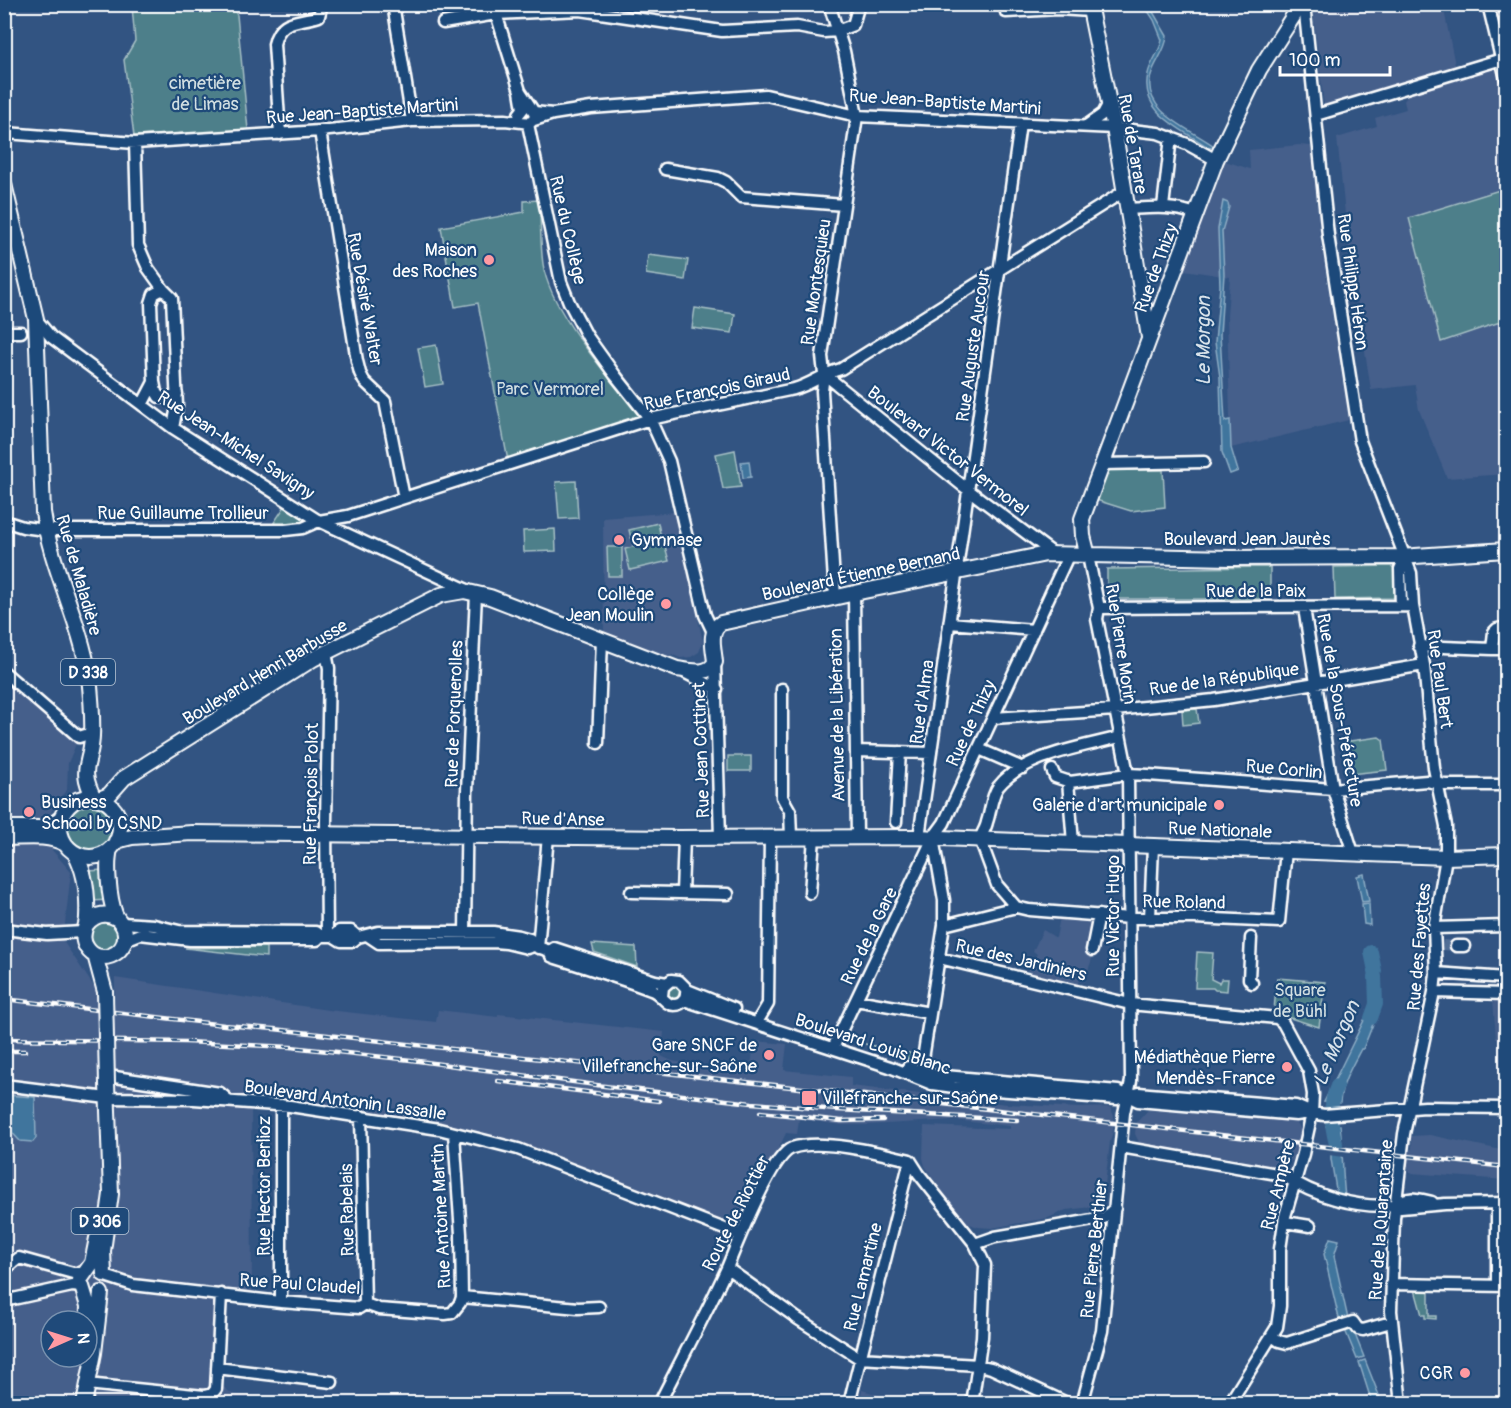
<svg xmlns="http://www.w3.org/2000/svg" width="1511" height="1408" viewBox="0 0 1511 1408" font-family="Pangolin,sans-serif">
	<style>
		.built { fill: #455f8b; fill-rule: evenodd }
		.green { fill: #4d7f8a; stroke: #a6bfc4; stroke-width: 1.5 }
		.water { fill: #40749d; stroke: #8cacc4; stroke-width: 1.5 }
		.pier { fill: #325482 }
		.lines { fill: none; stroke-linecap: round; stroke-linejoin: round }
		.river { stroke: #40749d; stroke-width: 14 }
		.minor-tunnel { stroke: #516e95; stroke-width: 10; stroke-dasharray: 10 5; stroke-linecap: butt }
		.minor-casing { stroke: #fff; stroke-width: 15 }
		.major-casing { stroke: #fff; stroke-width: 18 }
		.minor { stroke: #1f4a7a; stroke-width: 10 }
		.major { stroke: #1f4a7a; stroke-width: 14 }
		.rail-casing { stroke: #fff; stroke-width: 4.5 }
		.rail { stroke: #1f4a7a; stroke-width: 2; stroke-dasharray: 7; stroke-linecap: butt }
		.major-bridge-casing { stroke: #fff; stroke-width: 18; stroke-linecap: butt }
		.major-bridge { stroke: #1f4a7a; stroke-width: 14 }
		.poi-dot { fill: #ff9aa2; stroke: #1f4a7a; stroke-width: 2 }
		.labels { text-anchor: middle; stroke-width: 4.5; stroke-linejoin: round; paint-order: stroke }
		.shield { fill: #1f4a7a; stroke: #bcc9d7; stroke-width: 1.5 }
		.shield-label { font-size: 16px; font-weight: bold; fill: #fff }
		.park-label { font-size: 18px; fill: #d2dfe2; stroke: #1f4a7a }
		.street-label { font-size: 18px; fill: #fff; stroke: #1f4a7a }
		.poi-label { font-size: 18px; fill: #fff; stroke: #1f4a7a; text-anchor: end }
		.water-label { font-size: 20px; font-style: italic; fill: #d9e3eb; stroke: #1f4a7a }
	</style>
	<rect width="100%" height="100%" fill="#325482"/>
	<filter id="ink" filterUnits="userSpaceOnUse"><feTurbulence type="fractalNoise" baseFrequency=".0167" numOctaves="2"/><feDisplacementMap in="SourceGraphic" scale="12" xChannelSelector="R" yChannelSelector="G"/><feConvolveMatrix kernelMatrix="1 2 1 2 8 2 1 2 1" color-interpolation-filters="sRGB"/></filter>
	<g filter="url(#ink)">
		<!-- built -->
		<path class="built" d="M1315 5H1443L1455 65 1324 106 1313 11Z
			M1497 68 1506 108V474L1447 478 1419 410 1415 385 1371 390 1348 242 1337 138 1377 126 1375 118 1406 109 1404 101 1409 93Z
			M1299 145 1311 146 1320 237 1349 420 1231 448 1227 316 1230 277 1184 270 1225 161 1250 169 1249 150Z
			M675 512 703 642 699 652 691 657 680 658 673 655 670 656 604 634 603 518Z
			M4 672 79 737 68 763 67 790 58 799 50 814 52 850 71 872 63 941 99 994 100 1053 115 1055V978L328 1010 436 1022 438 1010 498 1017V1014L664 1032 661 1056 672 1061 750 1075 754 1041 787 1044 784 1070 851 1077V1086L1007 1104 1078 1108 1110 1107 1114 1116 1113 1131 1110 1142 1104 1193 1091 1207 1066 1210 1048 1218 992 1228 978 1227 967 1223 944 1195 925 1166 923 1158 924 1126 1010 1129V1126L953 1120 869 1125H841L799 1119 797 1134 786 1133 740 1229 449 1127 389 1115 251 1095 252 1293 227 1290 221 1385 232 1394 297 1403H5ZM51 1321H87V1357H51Z
			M1060 917 1095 919 1094 953 1084 982 1079 980 1077 986 1027 973 1037 954 1033 951 1043 930 1056 938Z
			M1493 999H1506V1039H1496Z
			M1148 1110 1296 1121 1302 1131 1298 1155 1279 1173 1142 1148 1135 1134 1136 1123Z
			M1430 1135 1506 1151V1180L1410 1173 1406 1164 1408 1153 1412 1148 1411 1136Z
			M862 1390 905 1403H859Z"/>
		<!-- green -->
		<path class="green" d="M140 4 231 5 237 15 248 130 134 136 124 60 135 41 132 6Z
			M1498 5H1506V38Z
			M1506 188V320L1441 342 1409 218Z
			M539 200C541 221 540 243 543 264 550 312 608 375 638 414L636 420 508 461 478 303 455 307 441 227 524 212V201Z
			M648 255 688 260 685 280 646 274Z
			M695 308 735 314 732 333 692 328Z
			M436 345 443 384 425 387 418 348Z
			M735 450 741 487 723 489 716 454Z
			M1107 470H1163L1165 507 1131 511 1096 500Z
			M576 481 578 518 559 519 556 482Z
			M285 506 306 521 307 523 271 527Z
			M658 523 661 538 633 545 629 530Z
			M555 529 556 551 524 552 523 531Z
			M663 539 669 561 630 570 625 549Z
			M607 547H622V576H608Z
			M1391 566 1395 569 1397 595 1393 598 1335 599 1334 567Z
			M1270 567V599H1107V569Z
			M1197 709 1199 723 1183 725 1182 710Z
			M1379 737 1383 740 1387 770 1350 774 1347 753H1344L1343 742Z
			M728 756H751V771H728Z
			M68 827a22 22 0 1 1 44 0a22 22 0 1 1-44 0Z
			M103 870 107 900 92 901 89 871Z
			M89 936a15 15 0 1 1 30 0a15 15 0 1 1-30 0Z
			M592 944 636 947 637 967 594 952Z
			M266 947V957L185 948Z
			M1197 952 1213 953 1211 979 1219 983 1221 979H1228L1227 991 1215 990 1213 988H1195Z
			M1277 978 1325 982 1319 1027 1287 1017 1274 1010Z
			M667 992a7 7 0 1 1 14 0a7 7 0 1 1-14 0Z
			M865 1044 919 1055 916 1061Z
			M1414 1286 1429 1289V1316H1436V1319L1425 1318V1315H1422Z"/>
		<!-- water -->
		<path class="water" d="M1144 5H1149L1167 36C1166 51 1155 61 1151 75 1141 112 1191 129 1214 146L1209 148C1183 129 1139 114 1148 74 1150 62 1160 52 1162 40L1154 20Z
			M1223 201 1228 203 1229 207 1222 231 1224 274 1220 335 1225 421 1230 420 1231 448 1238 471 1230 474 1222 452 1220 377 1215 342 1220 286 1218 229Z
			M749 461 751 477 743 478 741 462Z
			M1364 874 1369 901 1362 902 1357 876Z
			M1369 903 1370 925 1364 924 1362 904Z
			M1372 998 1381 1004 1363 1049H1361C1353 1064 1341 1084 1340 1103L1324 1102 1371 1006Z
			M4 1095 35 1097 36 1138 33 1142 20 1141 5 1125Z
			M1340 1125C1343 1149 1342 1173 1345 1197L1337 1195 1331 1159V1138L1326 1126Z
			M1330 1238 1339 1240 1334 1256 1348 1319 1340 1323 1324 1254Z
			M1352 1327 1364 1357 1357 1359 1345 1330Z
			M1365 1360 1382 1403H1372L1359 1362Z"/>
		<!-- pier -->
		<path class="pier" d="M1328 1140 1346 1143 1345 1157 1328 1155 1330 1144Z"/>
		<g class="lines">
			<!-- river -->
			<path class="river" d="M1371 952 1375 971
				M1371 1018 1376 1004 1375 976
				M1336 1144C1331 1126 1329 1104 1337 1086"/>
			<!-- minor-tunnel -->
			<path class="minor-tunnel" d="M1443 945 1456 946"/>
			<defs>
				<path id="minor" d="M393 4 412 121
					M493 4 520 91 523 109 519 114
					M829 4 844 51 857 116 822 356 824 374 822 391 835 597
					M1005 4 1006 12 1058 9 1090 11
					M1304 4 1328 235 1360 441 1411 573 1413 606 1424 665 1434 768 1446 826V857L1434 928 1436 973 1434 992 1404 1134 1394 1218 1391 1311 1401 1404
					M1488 4 1506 79
					M443 23 496 14 580 10 722 31 797 27 824 32 837 31 853 25 859 4
					M553 114 591 108 766 95 857 116 1114 128 1158 133 1187 144 1216 160
					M1316 115 1502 59
					M534 120 553 114 534 112
					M528 124 561 282 569 302 587 336 615 375 650 419 669 461 705 615 713 632
					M1086 126 1103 114 1109 103
					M320 131 357 361 360 373 364 381 385 401 404 498
					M6 133 135 143 320 131 412 121 505 120 530 123 535 118 534 112 520 91
					M280 134 274 44C280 18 297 23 319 16L322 4
					M135 143 138 245 148 268 163 289 172 298 177 406 173 428
					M665 169 718 178 726 182 741 197 844 205
					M1163 207 1171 137
					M1126 209C1150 208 1172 205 1195 214
					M4 232 14 231
					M36 319 51 337 173 428 319 521 476 594 467 791 465 932
					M4 332H21
					M824 374 963 486 1054 554
					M154 382 156 392 159 397 170 398 177 394
					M142 405 154 382 151 303 154 294 163 289
					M1102 464 1204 462
					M4 521 23 527 45 530H285L303 528 319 521 348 516 650 419 794 389C812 384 822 374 841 369L1123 192
					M854 593 857 837
					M1401 606 1400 569 1406 556
					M1099 608 1413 606
					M1304 608 1333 789 1353 853
					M950 623 1034 630
					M1506 630 1502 628 1497 629 1494 632 1492 649H1500L1506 646
					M1419 646 1492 649
					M326 653 329 668 326 822 327 936
					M715 662 720 838
					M4 672 79 737 92 733
					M686 673 717 689
					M782 689V797L790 811 791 837
					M993 718 1115 710 1214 700 1424 665
					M598 743 602 640
					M979 749 1023 768
					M856 751 931 753
					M1052 770 1055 777 1070 782 1128 774 1148 775 1333 789 1427 781 1445 785H1506
					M1068 781 1073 843
					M896 822 900 752
					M919 837 1020 124
					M631 892 728 894
					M682 893 684 838
					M810 893 814 837
					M1016 907 1029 910 1130 918H1194L1279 922 1286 851
					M1016 907 997 885 980 839C982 833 986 828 987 822 991 811 991 797 998 787 1023 755 1083 747 1120 737
					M1150 918 1153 846
					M122 923 154 925 179 931 316 932 321 936H333L341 941H353L358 937 378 932H493L519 936 530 939 534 946
					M944 925 1016 907
					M1434 928 1506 926
					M4 929 47 934 83 932
					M367 935 379 943 494 942 506 943 527 948 534 946 550 951 554 948 655 981 667 983
					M333 936 339 931H351L358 937
					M1251 938 1249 979 1252 983
					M123 945 130 938 140 934 190 940H317L321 936
					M1456 946H1464
					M538 948 548 836
					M1092 950 1099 915
					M550 951 551 956 556 958C588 968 620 978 651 990 661 993 665 1005 674 1005 684 1005 687 996 686 988L679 981 671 980 663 987 662 996
					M939 958 1130 1004 1277 1018 1283 1023 1309 1071 1313 1094 1312 1113 1303 1154 1285 1216 1280 1249V1306L1277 1327 1229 1404
					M1436 973 1506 978
					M687 990 734 1009
					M1434 992 1506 994
					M684 1000 890 1067 932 1084 954 1087 1117 1099 1139 1093 1149 1094 1296 1106 1312 1113 1324 1115 1425 1107 1506 1108
					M856 1000 930 1013
					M759 1019 768 1004 770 837
					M833 1048 933 838 944 823 1068 556
					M908 1067 934 1075 956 1077 1118 1091 1138 1101 1296 1115 1310 1113
					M115 1077 220 1093 226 1098
					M920 1078 944 925V900L933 838
					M4 1085 107 1098 194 1099 290 1106 439 1129 518 1149 740 1235
					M281 1105V1302
					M361 1116 365 1304
					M1121 1147 1283 1175C1314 1196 1357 1209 1395 1205L1401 1208 1445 1204 1506 1203
					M910 1160 919 1174 975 1244 985 1265 982 1337 972 1404
					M1497 1204V1286
					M1395 1205C1406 1195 1418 1199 1432 1202
					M1285 1222 1310 1226
					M975 1244 995 1237 1104 1218 1115 1208
					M727 1268 798 1319 859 1358 978 1365 991 1368 1069 1404
					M4 1270 19 1258 73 1273H83
					M105 1276 133 1285 281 1302 359 1308 365 1304
					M1391 1284 1506 1286
					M462 1297 578 1308 599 1307
					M4 1301 72 1286 81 1287
					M365 1304 379 1309 445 1314 452 1313 460 1303 462 1297 461 1234 454 1133
					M1272 1336 1279 1341 1287 1343 1353 1322 1358 1329 1363 1330 1391 1322
					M217 1368 332 1382
					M87 1384 204 1396 212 1394 216 1389 221 1294
					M659 1404C682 1358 706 1314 727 1268 737 1244 771 1156 792 1148 820 1138 881 1153 910 1160
					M849 1404 910 1160
					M1082 1404 1102 1331 1124 1113 1131 1081 1128 774 1097 619 1099 608 1088 556"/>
				<path id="major" d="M1089 4 1114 128 1149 337
					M4 127 6 133 4 138
					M4 184 36 319 43 512C51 568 80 620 89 676 91 695 93 717 92 736 91 766 78 767 94 798
					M1088 556 1083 536 1082 519 1216 160 1259 70 1301 4
					M60 827a30 30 0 1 1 60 0a30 30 0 1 1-60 0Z
					M99 799 109 795 124 778 313 659 441 595 464 591 490 597 677 669C690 671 709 676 715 662 714 649 708 631 721 623L864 591 1046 554 1230 558 1400 557 1506 550
					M4 828H48L61 818
					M4 838C24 838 48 834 65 844
					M116 841 132 837 192 833 678 838 915 837 1446 857 1506 855
					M75 853C85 871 88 896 87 917 87 928 79 936 87 948 98 966 127 955 125 934 125 925 118 921 115 914 109 898 106 865 110 849
					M87 924C96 913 107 912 118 919
					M95 955 105 992
					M104 1274 103 1251 111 1194 107 1083
					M87 1341 88 1306 80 1280 92 1263 97 1238
					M84 1404 94 1353 101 1293"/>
			</defs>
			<!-- minor casing -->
			<use href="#minor" class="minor-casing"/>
			<!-- major casing -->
			<use href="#major" class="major-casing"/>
			<!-- minor -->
			<use href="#minor" class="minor"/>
			<!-- major -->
			<use href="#major" class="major"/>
			<defs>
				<path id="rail" d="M4 999 224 1025 274 1029 1506 1167
					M4 1039 186 1042 291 1047 411 1060 596 1085 752 1103 838 1110 1017 1120
					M4 1051H25
					M498 1081 659 1101
					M760 1112 841 1121 883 1120"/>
			</defs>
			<!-- rail casing -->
			<use href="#rail" class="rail-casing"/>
			<!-- rail -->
			<use href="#rail" class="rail"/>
			<defs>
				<path id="major-bridge" d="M105 992 107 1083"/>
			</defs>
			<!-- major-bridge casing -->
			<use href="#major-bridge" class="major-bridge-casing"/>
			<!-- major-bridge -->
			<use href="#major-bridge" class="major-bridge"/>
		</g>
	</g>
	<!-- markers -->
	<g class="poi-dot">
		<circle cx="489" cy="260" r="6"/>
		<circle cx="619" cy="540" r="6"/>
		<circle cx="666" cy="604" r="6"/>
		<circle cx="1219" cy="805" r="6"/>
		<circle cx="29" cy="812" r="6"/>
		<circle cx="769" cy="1055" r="6"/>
		<circle cx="1287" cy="1067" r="6"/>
		<rect x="801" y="1090" width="16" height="16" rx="3"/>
		<circle cx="1465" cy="1373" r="6"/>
	</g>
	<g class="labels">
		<!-- shield labels -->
		<g class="shield">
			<rect x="61" y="659" width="54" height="26" rx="4.5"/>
			<rect x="71.5" y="1208" width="57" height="26" rx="4.5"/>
		</g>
		<g class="shield-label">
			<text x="88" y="678">D 338</text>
			<text x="100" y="1227">D 306</text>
		</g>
		<!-- park labels -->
		<g class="park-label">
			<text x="205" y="89">cimetière<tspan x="205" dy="21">de Limas</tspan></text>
			<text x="550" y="395">Parc Vermorel</text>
			<text x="1300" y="996">Square<tspan x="1300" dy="21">de Bühl</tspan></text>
		</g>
		<!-- street labels -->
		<g class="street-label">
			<text transform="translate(945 102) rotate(4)" y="6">Rue Jean-Baptiste Martini</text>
			<text transform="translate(362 111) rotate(-4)" y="6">Rue Jean-Baptiste Martini</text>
			<text transform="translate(1133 144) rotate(80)" y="6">Rue de Tarare</text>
			<text transform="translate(568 230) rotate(77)" y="6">Rue du Collège</text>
			<text transform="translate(1156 268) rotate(-70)" y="6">Rue de Thizy</text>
			<text transform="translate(816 282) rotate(-82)" y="6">Rue Montesquieu</text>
			<text transform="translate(1353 282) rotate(82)" y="6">Rue Philippe Héron</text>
			<text transform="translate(365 299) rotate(80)" y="6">Rue Désiré Walter</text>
			<text transform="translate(973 346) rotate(-82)" y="6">Rue Auguste Aucour</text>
			<text transform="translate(717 389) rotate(-12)" y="6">Rue François Giraud</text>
			<text transform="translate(236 445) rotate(33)" y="6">Rue Jean-Michel Savigny</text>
			<text transform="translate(948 451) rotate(38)" y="6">Boulevard Victor Vermorel</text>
			<text x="183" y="519">Rue Guillaume Trollieur</text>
			<text x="1247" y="545">Boulevard Jean Jaurès</text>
			<text transform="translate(861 574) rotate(-12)" y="6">Boulevard Étienne Bernand</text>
			<text transform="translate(79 575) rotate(74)" y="6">Rue de Maladière</text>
			<text x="1256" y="597">Rue de la Paix</text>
			<text transform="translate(1121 644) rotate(81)" y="6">Rue Pierre Morin</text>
			<text transform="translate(265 672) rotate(-31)" y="6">Boulevard Henri Barbusse</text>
			<text transform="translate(1224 679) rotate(-8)" y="6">Rue de la République</text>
			<text transform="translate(1440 679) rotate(82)" y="6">Rue Paul Bert</text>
			<text transform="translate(922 702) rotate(-82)" y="6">Rue d'Alma</text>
			<text transform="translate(1340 710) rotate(80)" y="6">Rue de la Sous-Préfecture</text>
			<text transform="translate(454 714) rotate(-88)" y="6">Rue de Porquerolles</text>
			<text transform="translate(837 715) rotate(-91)" y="6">Avenue de la Libération</text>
			<text transform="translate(971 723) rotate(-65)" y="6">Rue de Thizy</text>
			<text transform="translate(701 750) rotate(-92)" y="6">Rue Jean Cottinet</text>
			<text transform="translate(1284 769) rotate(5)" y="6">Rue Corlin</text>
			<text transform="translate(311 794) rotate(-89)" y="6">Rue François Polot</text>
			<text transform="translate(563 819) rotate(1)" y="6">Rue d'Anse</text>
			<text transform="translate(1220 830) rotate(2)" y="6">Rue Nationale</text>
			<text transform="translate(1184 902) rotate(1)" y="6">Rue Roland</text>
			<text transform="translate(1113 916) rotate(-90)" y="6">Rue Victor Hugo</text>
			<text transform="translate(869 936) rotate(-64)" y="6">Rue de la Gare</text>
			<text transform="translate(1419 947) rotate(-85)" y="6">Rue des Fayettes</text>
			<text transform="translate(1021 960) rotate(13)" y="6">Rue des Jardiniers</text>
			<text transform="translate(873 1044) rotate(18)" y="6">Boulevard Louis Blanc</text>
			<text transform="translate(345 1100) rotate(8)" y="6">Boulevard Antonin Lassalle</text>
			<text transform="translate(1278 1185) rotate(-76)" y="6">Rue Ampère</text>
			<text transform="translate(264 1186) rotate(-90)" y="6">Rue Hector Berlioz</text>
			<text transform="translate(347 1210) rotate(-91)" y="6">Rue Rabelais</text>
			<text transform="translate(736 1213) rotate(-63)" y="6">Route de Riottier</text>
			<text transform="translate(441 1216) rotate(-93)" y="6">Rue Antoine Martin</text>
			<text transform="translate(1381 1220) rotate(-86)" y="6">Rue de la Quarantaine</text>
			<text transform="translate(1094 1249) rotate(-84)" y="6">Rue Pierre Berthier</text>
			<text transform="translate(863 1277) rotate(-76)" y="6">Rue Lamartine</text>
			<text transform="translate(300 1284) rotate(4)" y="6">Rue Paul Claudel</text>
		</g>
		<!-- poi labels -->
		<g class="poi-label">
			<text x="477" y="256">Maison<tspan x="477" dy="21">des Roches</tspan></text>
			<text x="631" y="546" text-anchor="start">Gymnase</text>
			<text x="654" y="600">Collège<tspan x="654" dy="21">Jean Moulin</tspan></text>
			<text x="41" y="808" text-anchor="start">Business<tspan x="41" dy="21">School by CSND</tspan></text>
			<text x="1207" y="811">Galerie d'art municipale</text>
			<text x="757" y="1051">Gare SNCF de<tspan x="757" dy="21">Villefranche-sur-Saône</tspan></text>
			<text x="1275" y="1063">Médiathèque Pierre<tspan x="1275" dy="21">Mendès-France</tspan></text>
			<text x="822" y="1104" text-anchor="start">Villefranche-sur-Saône</text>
			<text x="1453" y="1379">CGR</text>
		</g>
		<!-- water labels -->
		<g class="water-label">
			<text transform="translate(1203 341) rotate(-90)" y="7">Le Morgon</text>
			<text transform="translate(1336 1043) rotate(-67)" y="7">Le Morgon</text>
		</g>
	</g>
	<!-- margin -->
	<rect width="1511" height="1408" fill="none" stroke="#1f4a7a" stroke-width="24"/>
	<rect x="12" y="12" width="1487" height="1384" fill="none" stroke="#fff" stroke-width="2" filter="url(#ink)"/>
	<!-- north arrow -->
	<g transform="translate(69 1339) rotate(87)"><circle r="28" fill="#1f4a7a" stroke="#7992af" stroke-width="1.5"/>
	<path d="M0-4.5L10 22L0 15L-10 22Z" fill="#ff9aa2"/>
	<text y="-9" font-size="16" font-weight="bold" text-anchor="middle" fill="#ffffff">N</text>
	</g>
	<!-- scale -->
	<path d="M1280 66v9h110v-9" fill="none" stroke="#ffffff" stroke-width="3"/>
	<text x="1289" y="66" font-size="18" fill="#ffffff" stroke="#1f4a7a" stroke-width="4.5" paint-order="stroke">100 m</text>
</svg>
